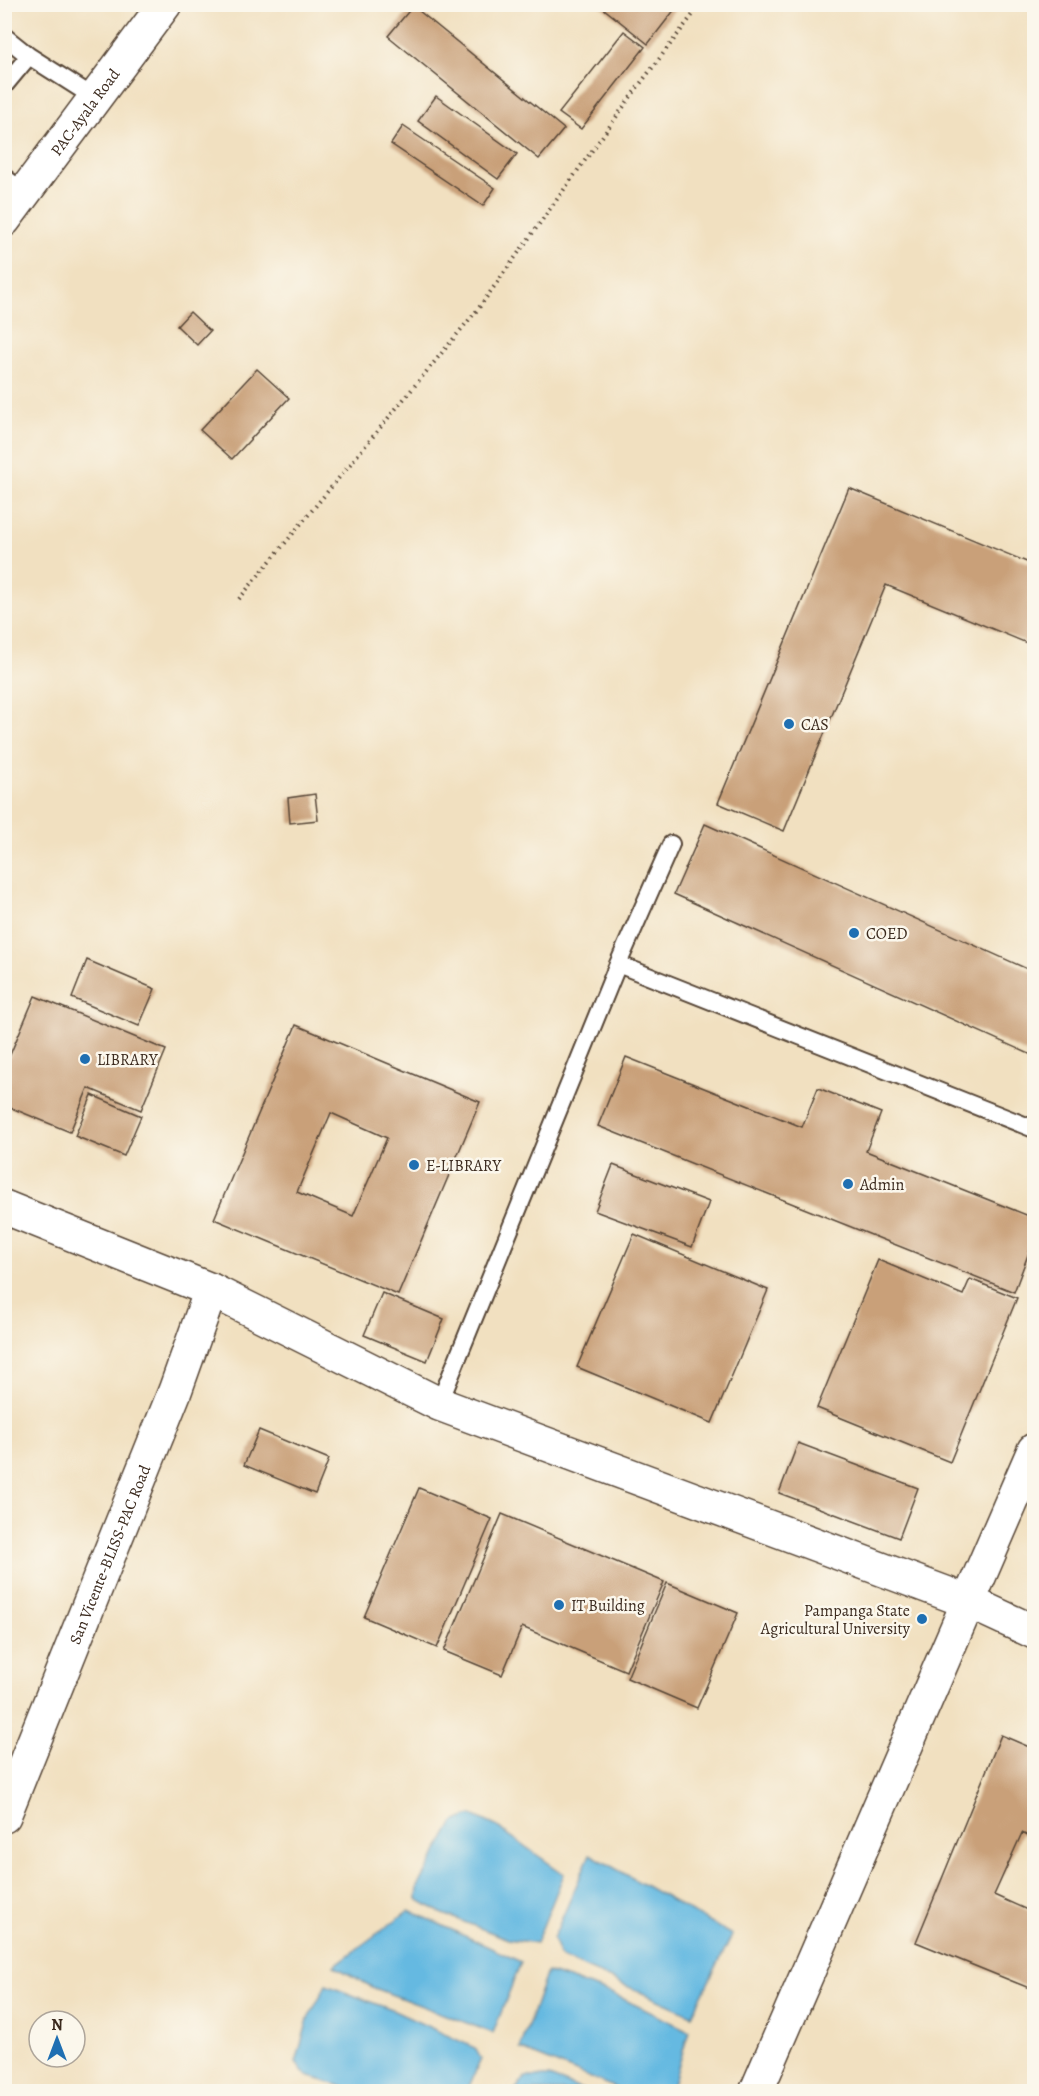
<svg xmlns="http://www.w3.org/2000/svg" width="1039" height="2096" viewBox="0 0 1039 2096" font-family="Alegreya,serif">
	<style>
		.water { fill: #65b9e1; stroke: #507280; stroke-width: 1.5 }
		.building { fill: #c9a079; fill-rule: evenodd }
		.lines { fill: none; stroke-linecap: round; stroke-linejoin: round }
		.service-casing { stroke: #564536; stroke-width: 20 }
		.minor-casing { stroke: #564536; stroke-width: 36 }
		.tertiary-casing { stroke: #564536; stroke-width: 36 }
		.path { stroke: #564536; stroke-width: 4; stroke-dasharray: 1.5 4.5; stroke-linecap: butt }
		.service { stroke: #fff; stroke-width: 16 }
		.minor { stroke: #fff; stroke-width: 33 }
		.tertiary { stroke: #fff; stroke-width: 33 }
		.poi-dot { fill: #1f6fb2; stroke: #fbf7ec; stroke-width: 2 }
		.labels { text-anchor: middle; stroke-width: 5; stroke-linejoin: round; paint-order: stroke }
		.street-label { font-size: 16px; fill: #3b2a1e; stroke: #fbf7ec }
		.poi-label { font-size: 16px; fill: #3b2a1e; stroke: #fbf7ec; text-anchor: start }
	</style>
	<rect width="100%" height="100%" fill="#fbf7ec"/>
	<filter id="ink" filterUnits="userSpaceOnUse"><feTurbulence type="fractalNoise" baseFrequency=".0167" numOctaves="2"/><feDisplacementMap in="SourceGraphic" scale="12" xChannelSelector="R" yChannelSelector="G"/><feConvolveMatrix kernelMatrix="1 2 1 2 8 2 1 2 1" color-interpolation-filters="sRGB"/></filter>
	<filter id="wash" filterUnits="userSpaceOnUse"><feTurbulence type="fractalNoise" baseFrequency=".008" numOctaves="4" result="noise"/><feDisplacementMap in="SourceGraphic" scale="24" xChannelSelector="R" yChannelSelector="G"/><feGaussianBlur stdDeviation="1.35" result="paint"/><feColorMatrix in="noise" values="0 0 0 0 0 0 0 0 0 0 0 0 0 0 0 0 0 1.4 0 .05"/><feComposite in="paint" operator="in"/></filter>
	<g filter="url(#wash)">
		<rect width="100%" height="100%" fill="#f1e0c0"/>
		<!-- water -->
		<path class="water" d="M472 1815 496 1826 564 1874 536 1943 508 1939 441 1913 417 1899 418 1887 454 1822Z
			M590 1854 732 1935 692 2015 561 1957 553 1939Z
			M409 1910 521 1962 493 2033 372 1987 334 1966Z
			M547 1972 611 1993 689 2031 671 2091H623L520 2049Z
			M326 1985 392 2010 475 2048 481 2059 467 2091H358L307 2076 296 2063 308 2019Z
			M526 2077H549L586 2091H514Z"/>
		<g id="blocks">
			<!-- building -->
			<path class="building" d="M598 4H679L648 44Z
				M413 6 564 129 539 159 388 36Z
				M624 31 645 47 581 129 559 113Z
				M436 96 517 154 498 179 418 121Z
				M403 126 495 188 483 206 391 144Z
				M190 312 210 331 197 345 177 326Z
				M257 369 289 398 232 459 200 430Z
				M849 488 1034 565V646L886 585 784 831 718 803Z
				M315 794 318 820 290 823 288 798Z
				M705 824 1034 972V1056L674 894Z
				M87 960 155 989 139 1026 72 998Z
				M35 996 166 1050 141 1110 88 1088 70 1132 4 1105V1069Z
				M296 1025 480 1102 398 1295 214 1219ZM331 1113 387 1138 353 1216 297 1192Z
				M626 1057 802 1127 818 1088 881 1113 866 1151 1034 1218V1239L1014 1292 598 1126Z
				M92 1095 141 1116 124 1156 75 1136Z
				M613 1165 709 1202 692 1247 595 1211Z
				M634 1234 768 1290 712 1423 577 1367Z
				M878 1260 963 1295 970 1279 1017 1298 950 1462 817 1408Z
				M382 1293 444 1319 427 1361 364 1335Z
				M259 1430 329 1459 315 1494 244 1465Z
				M798 1443 918 1488 899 1538 779 1493Z
				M419 1488 492 1519 437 1648 364 1617Z
				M502 1514 664 1582 626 1671 522 1627 502 1675 444 1651Z
				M667 1583 738 1613 697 1708 627 1678Z
				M1001 1735 1034 1749V1839L1022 1833 994 1895 1034 1913V1990L916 1942Z"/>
		</g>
	</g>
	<g filter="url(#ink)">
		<use href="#blocks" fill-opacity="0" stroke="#564536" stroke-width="1.5"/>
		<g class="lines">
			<defs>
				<path id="service" d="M4 36 29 56 95 98
					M4 86 29 56
					M4 177 25 193
					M618 964 1034 1129
					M439 1404 618 964 671 844"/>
				<g id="minor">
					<path d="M4 1207 211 1290 439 1404 967 1601 1034 1632"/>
					<path id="s1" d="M4 1816 175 1391 211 1290"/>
					<path d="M756 2092 1034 1450"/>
				</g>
				<g id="tertiary">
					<path id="s2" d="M4 220 165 4"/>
				</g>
			</defs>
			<!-- service casing -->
			<use href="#service" class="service-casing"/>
			<!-- minor casing -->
			<use href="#minor" class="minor-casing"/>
			<!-- tertiary casing -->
			<use href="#tertiary" class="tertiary-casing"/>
			<!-- path -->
			<path class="path" d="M239 599 478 309 640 84 701 4"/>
			<!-- service -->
			<use href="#service" class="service"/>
			<!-- minor -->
			<use href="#minor" class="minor"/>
			<!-- tertiary -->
			<use href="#tertiary" class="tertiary"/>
		</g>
	</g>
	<!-- markers -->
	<g class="poi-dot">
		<circle cx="789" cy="724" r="6"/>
		<circle cx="854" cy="933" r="6"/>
		<circle cx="85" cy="1059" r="6"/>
		<circle cx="414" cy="1165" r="6"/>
		<circle cx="848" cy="1184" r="6"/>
		<circle cx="559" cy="1605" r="6"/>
		<circle cx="922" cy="1619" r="6"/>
	</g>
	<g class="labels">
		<!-- street labels -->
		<g class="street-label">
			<text dy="6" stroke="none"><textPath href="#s2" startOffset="135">PAC-Ayala Road</textPath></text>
			<text dy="6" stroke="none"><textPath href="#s1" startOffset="282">San Vicente-BLISS-PAC Road</textPath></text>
		</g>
		<!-- poi labels -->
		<g class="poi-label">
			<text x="801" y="730">CAS</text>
			<text x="866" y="939">COED</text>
			<text x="97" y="1065">LIBRARY</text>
			<text x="426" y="1171">E-LIBRARY</text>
			<text x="860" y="1190">Admin</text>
			<text x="571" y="1611">IT Building</text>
			<text x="910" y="1616" text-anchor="end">Pampanga State<tspan x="910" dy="18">Agricultural University</tspan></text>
		</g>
	</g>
	<!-- margin -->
	<rect width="1039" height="2096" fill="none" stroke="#fbf7ec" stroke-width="24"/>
	<!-- north arrow -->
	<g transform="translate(57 2039)"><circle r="28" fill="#fbf7ec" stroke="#aea59a" stroke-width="1.5"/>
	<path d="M0-4.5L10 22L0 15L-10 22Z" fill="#1f6fb2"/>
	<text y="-9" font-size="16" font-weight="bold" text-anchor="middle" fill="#3b2a1e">N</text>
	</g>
</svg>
